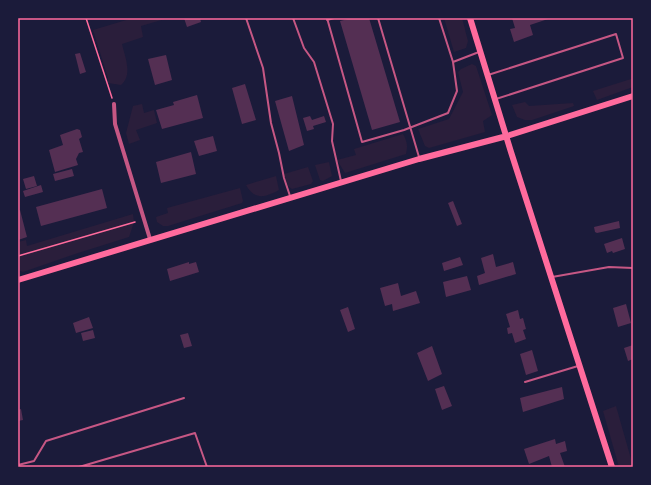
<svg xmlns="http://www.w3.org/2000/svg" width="651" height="485" viewBox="0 0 651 485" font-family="Montserrat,sans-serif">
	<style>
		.green { fill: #2a1e3b }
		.building { fill: #542f53 }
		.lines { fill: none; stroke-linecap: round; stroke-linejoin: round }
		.path { stroke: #ff6b9d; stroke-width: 1.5 }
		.service { stroke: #c65784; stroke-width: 2 }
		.minor { stroke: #c65784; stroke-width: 4 }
		.secondary { stroke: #ff6b9d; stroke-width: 6 }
		.neatline { fill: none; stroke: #ff6b9d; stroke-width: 1.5 }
	</style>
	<rect width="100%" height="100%" fill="#1b1b3a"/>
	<!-- green -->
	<path class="green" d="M133 18H168L141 26 143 37 122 44C125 57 133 75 121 85L108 83V78L93 30Z
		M444 18H462L468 41 466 48 454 52Z
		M472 64 476 66 492 115 483 121 485 132 429 148 425 146 418 129 449 119 463 92 458 72 461 69Z
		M631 79 633 80V87L597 100 593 91Z
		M525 102 529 106 573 103 574 106 532 120H525L517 117 512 105Z
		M142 104 144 113 154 110 157 123 136 130 140 140 129 144 126 133 133 106Z
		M403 134C407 141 408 146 406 154L345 173 337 160 356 155 354 149Z
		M329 162 332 176 323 181 320 180 315 165Z
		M308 167 313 181 311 184 292 189 288 186 284 174Z
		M276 176 279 190C266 197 255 201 246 185Z
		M240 188 243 201 242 203 168 226H163L157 222 156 217 168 213 167 208Z
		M133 214 134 222 129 237 75 254 23 272 18 270V242L26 240 27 246Z
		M616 406 633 466V467H619L603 411Z"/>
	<!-- building -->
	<path class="building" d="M184 18H200L201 22 187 27Z
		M352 18H369L400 122 372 130 340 21Z
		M512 18H551L530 25 533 35 514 42 510 29 515 28Z
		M80 53 86 72 80 74 75 54Z
		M166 55 172 80 155 85 148 59Z
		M245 84 256 120 242 124 232 88Z
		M197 95 203 118 162 129 156 110 174 105 173 102Z
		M292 96 304 145 289 151 275 101Z
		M310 116 312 120 324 116 326 122 313 126 314 129 307 131 303 118Z
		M77 129 80 130 82 137 79 139 83 152 79 153 76 159 78 165 55 172 49 150 63 145 60 135Z
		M213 136 217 151 199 156 194 141Z
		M191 152 196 174 161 183 156 162Z
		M72 169 74 176 55 181 53 174Z
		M34 176 37 186 26 189 23 179Z
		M41 185 43 192 25 197 23 191Z
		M102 189 107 208 41 226 36 207Z
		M453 201 462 224 457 226 448 203Z
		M20 210 27 237 18 240V211Z
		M619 221 620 228 597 233 595 232 594 227Z
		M622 238 625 249 613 253 612 251 607 253 604 244Z
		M493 254 496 267 513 262 516 274 479 285 477 276 485 273 481 258Z
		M460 257 463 265 444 271 442 263Z
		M189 262V264L196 262 199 272 170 281 167 269Z
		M467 276 471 290 446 297 443 282Z
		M398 283 401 296 416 291 420 303 393 311 392 304 385 306 380 288Z
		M626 304 631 323 618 327 613 308Z
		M348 307 355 329 348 332 340 310Z
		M518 310 520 319 523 318 526 329 523 330 526 339 515 343 512 333 508 334 507 328 510 327 506 314Z
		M89 317 93 328 76 333 73 323Z
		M93 330 95 338 83 341 81 333Z
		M188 333 192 346 184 348 180 335Z
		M633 345V359L628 361 624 348Z
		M432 346 442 374 428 381 417 353Z
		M532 350 538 371 526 375 520 354Z
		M444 386 452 406 442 410 435 389Z
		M562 387 564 399 523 412 520 398Z
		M21 409 23 420 18 421V410Z
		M555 439 556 444 565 441 567 451 560 453 565 467H552L549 456 529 464 524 449Z"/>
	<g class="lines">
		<!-- path -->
		<path class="path" d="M86 18 112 98
			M18 256 135 222"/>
		<!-- service -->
		<path class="service" d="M246 18 263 68 271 123 279 153 284 178 290 196
			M293 18 304 48 314 62 333 124 332 141 341 181
			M327 18 362 142 404 130 448 113 457 91 453 62 439 18
			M378 18 419 157
			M327 20 334 18
			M453 62 479 52
			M488 75 616 34 623 58 496 99
			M552 277 609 267 633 268
			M525 382 578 366
			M18 465 34 461 46 441 184 398
			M79 467 195 433 207 467"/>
		<!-- minor -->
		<path class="minor" d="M114 104 115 124 150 239"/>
		<!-- secondary -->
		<path class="secondary" d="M470 18 511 152 612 467
			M18 280 419 159 507 136 633 96"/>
	</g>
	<!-- border -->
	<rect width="651" height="485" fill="none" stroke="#1b1b3a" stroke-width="38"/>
	<rect x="19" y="19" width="613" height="447" class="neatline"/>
</svg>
